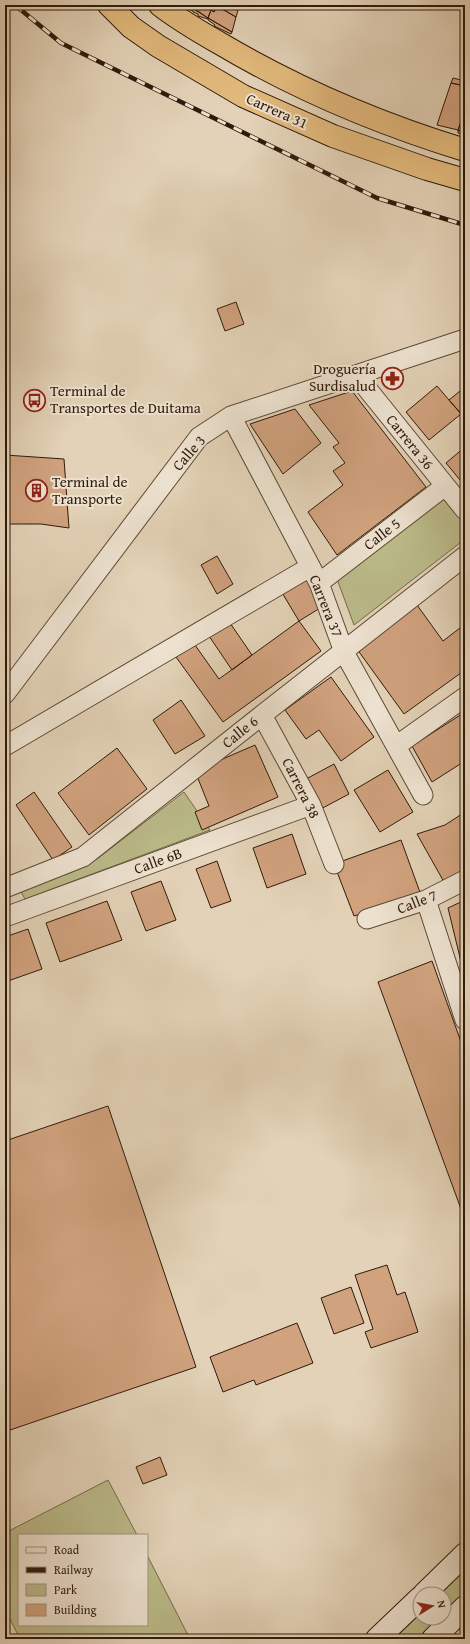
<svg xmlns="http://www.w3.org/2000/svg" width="470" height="1644" viewBox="0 0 470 1644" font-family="'Gentium Book Plus',serif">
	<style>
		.green { fill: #bbba89; stroke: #756a4a }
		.building { fill: #d0a27e; stroke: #2f1a0a }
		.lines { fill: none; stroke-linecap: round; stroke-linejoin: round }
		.street-casing { stroke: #5c4835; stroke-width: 21 }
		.secondary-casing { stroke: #2f1a0a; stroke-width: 24 }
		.highway-casing { stroke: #2f1a0a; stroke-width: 24 }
		.street { stroke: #ede2d0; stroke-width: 19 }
		.secondary { stroke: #ede2d0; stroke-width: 22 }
		.highway { stroke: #e2b97c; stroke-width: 22 }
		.rail-casing { stroke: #2f1a0a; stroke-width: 4.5 }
		.rail { stroke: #ede2d0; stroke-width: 3; stroke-dasharray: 9; stroke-linecap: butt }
		.labels { text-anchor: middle; stroke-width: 4; stroke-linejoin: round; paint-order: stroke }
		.street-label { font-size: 15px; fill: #2f1a0a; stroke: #ede2d0 }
		.poi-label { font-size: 15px; fill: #2f1a0a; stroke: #ede2d0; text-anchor: start }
	</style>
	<rect width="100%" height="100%" fill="#e3d2b7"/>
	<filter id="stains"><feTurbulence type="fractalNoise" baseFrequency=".005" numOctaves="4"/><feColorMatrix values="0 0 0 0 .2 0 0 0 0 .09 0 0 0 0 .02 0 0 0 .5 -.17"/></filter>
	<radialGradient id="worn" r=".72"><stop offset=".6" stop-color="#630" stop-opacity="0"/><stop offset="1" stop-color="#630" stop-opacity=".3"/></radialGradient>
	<!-- green -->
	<path class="green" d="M444 493 465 521V539L354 625 337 579Z
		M184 792 210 830 25 899 20 890 97 859Z
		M108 1480 137 1535H19V1625H147V1555L190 1639H20L5 1609V1533Z
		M465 1570V1595L444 1616V1594H440Z
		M420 1614V1618H442L420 1639H394Z"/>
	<!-- building -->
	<path class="building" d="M189 5H213L208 18Z
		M213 5H236L239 7 236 17 217 6 214 12 211 10Z
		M189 6 208 18V19L198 16V14L193 12V11L188 9Z
		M217 6 236 17 232 32 208 18 211 10 214 12Z
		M208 18 232 32 231 34 214 26 215 25 208 20Z
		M453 78 465 81V86L451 83Z
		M451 83 465 86V111L458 130 437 125Z
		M465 111V133L458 130Z
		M458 130 465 133V135L458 133Z
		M236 302 244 324 225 331 217 309Z
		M437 386 461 414 429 440 406 412Z
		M465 387V418L449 400Z
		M352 391 426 487 337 555 308 512 343 485 333 471 345 463 333 447 339 443 309 405Z
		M295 409 321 443 283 474 250 424Z
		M465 447V486L446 463Z
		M5 455 64 459 69 528 41 524H5Z
		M217 556 233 584 217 594 201 565Z
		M306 575 325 605 299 621 281 591Z
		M417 605 443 641 460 628 465 634V670L404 714 357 649Z
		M299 621 321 651 223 722 176 657 195 645 219 679Z
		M230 623 252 655 232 670 209 636Z
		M331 677 374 737 341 761 319 730 306 739 285 710Z
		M181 700 205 736 175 754 153 720Z
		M465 712V761L432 782 412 746Z
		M255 745 278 797 202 830 195 812 209 806 195 771Z
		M117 748 147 789 89 835 58 793Z
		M334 764 349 794 317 811 306 779Z
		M388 770 413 812 380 832 354 790Z
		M34 792 72 847 53 860 16 805Z
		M465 812V870L444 882 417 834 445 825Z
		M292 834 306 874 267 888 253 848Z
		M401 840 421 895 354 916 334 864Z
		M217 861 231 901 211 908 196 869Z
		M161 881 176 920 146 931 131 892Z
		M465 900V969L463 970 448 908Z
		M107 901 122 940 60 962 46 923Z
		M28 929 42 969 5 982V937Z
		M432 961 465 1053V1220L378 982Z
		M108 1106 196 1367 10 1430 5 1414V1141Z
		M387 1265 397 1295 405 1292 418 1332 371 1348 365 1332 373 1329 355 1275Z
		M351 1287 364 1323 334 1334 321 1298Z
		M297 1323 313 1363 256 1385 254 1380 223 1392 210 1357Z
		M160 1457 167 1475 143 1484 136 1467Z"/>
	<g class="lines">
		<defs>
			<path id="street" d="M356 375 465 510
				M231 416 319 583 344 652 423 795
				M319 583 445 486
				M5 694 199 437 231 416 465 339
				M262 715 311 805 334 864
				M5 746 310 567
				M396 746 465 697
				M5 888 83 857 262 715 465 556
				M426 900 465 1020
				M5 917 311 805
				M367 919 426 900 465 880"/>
			<path id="secondary" d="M424 1594 465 1554
				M377 1639 420 1598
				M433 1639 465 1607"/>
			<path id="highway" d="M109 5 131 27 158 46 243 96 333 136 427 169 465 180
				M160 5C179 20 200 32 221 44 297 89 380 124 465 150"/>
		</defs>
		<!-- street casing -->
		<use href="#street" class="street-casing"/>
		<!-- secondary casing -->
		<use href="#secondary" class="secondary-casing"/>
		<!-- highway casing -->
		<use href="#highway" class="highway-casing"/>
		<!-- street -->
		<use href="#street" class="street"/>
		<!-- secondary -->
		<use href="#secondary" class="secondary"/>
		<!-- highway -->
		<use href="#highway" class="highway"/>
		<defs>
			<path id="rail" d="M15 5 61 43 377 198 465 225"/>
		</defs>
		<!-- rail casing -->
		<use href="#rail" class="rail-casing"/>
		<!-- rail -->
		<use href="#rail" class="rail"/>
	</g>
	<!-- icons -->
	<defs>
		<symbol id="pharmacy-ring" viewBox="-11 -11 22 22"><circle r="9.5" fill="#ede2d0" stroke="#8f2418" stroke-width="1.5"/><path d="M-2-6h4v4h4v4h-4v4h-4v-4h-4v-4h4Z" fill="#8f2418"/></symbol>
		<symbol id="bus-ring" viewBox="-11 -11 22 22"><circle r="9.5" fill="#ede2d0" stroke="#8f2418" stroke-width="1.5"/><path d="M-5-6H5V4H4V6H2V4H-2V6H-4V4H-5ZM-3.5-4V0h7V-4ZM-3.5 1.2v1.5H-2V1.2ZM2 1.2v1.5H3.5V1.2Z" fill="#8f2418"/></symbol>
		<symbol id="building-ring" viewBox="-11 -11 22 22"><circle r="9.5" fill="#ede2d0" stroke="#8f2418" stroke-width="1.5"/><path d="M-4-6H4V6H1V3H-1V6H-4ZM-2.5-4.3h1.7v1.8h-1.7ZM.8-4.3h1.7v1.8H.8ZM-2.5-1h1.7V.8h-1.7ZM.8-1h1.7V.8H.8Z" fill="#8f2418"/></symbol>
	</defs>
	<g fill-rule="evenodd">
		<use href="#pharmacy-ring" x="380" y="366" width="25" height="25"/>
		<use href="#bus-ring" x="22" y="388" width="25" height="25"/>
		<use href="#building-ring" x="24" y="478" width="25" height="25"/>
	</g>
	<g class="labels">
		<!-- street labels -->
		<g class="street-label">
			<text transform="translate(277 111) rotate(24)" y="5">Carrera 31</text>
			<text transform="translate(410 442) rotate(51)" y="5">Carrera 36</text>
			<text transform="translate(189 453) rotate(-49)" y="5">Calle 3</text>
			<text transform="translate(382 534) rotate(-38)" y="5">Calle 5</text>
			<text transform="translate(326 606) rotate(68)" y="5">Carrera 37</text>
			<text transform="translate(240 732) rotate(-39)" y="5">Calle 6</text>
			<text transform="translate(301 788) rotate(63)" y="5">Carrera 38</text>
			<text transform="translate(158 861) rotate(-20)" y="5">Calle 6B</text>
			<text transform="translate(417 902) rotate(-21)" y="5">Calle 7</text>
		</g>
		<!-- poi labels -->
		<g class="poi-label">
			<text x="376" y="374" text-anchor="end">Droguería<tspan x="376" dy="17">Surdisalud</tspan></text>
			<text x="50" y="396">Terminal de<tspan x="50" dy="17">Transportes de Duitama</tspan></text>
			<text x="52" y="487">Terminal de<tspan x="52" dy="17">Transporte</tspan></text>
		</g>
	</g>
	<!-- margin -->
	<rect width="470" height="1644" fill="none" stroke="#e3d2b7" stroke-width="20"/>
	<rect x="6" y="6" width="458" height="1632" fill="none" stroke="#2f1a0a" stroke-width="2"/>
	<rect x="10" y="10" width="450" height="1624" fill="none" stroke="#2f1a0a"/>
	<!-- legend -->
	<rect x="18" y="1534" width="130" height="92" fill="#ede2d0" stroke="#a19281"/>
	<rect x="26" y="1547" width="20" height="6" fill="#ede2d0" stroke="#a19281"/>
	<text x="54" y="1554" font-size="12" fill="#2f1a0a">Road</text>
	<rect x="26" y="1567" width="20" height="6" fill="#2f1a0a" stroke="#a19281"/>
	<text x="54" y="1574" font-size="12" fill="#2f1a0a">Railway</text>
	<rect x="26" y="1584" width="20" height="12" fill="#bbba89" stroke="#a19281"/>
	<text x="54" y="1594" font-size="12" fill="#2f1a0a">Park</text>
	<rect x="26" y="1604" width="20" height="12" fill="#d0a27e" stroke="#a19281"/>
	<text x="54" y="1614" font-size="12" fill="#2f1a0a">Building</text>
	<!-- north arrow -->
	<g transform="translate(432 1606) rotate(79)"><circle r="19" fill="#ede2d0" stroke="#a19281"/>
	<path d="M0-3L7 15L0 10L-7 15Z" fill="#8f2418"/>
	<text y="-6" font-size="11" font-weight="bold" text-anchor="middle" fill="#2f1a0a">N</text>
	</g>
	<rect width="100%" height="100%" filter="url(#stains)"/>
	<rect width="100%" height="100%" fill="url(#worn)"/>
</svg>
